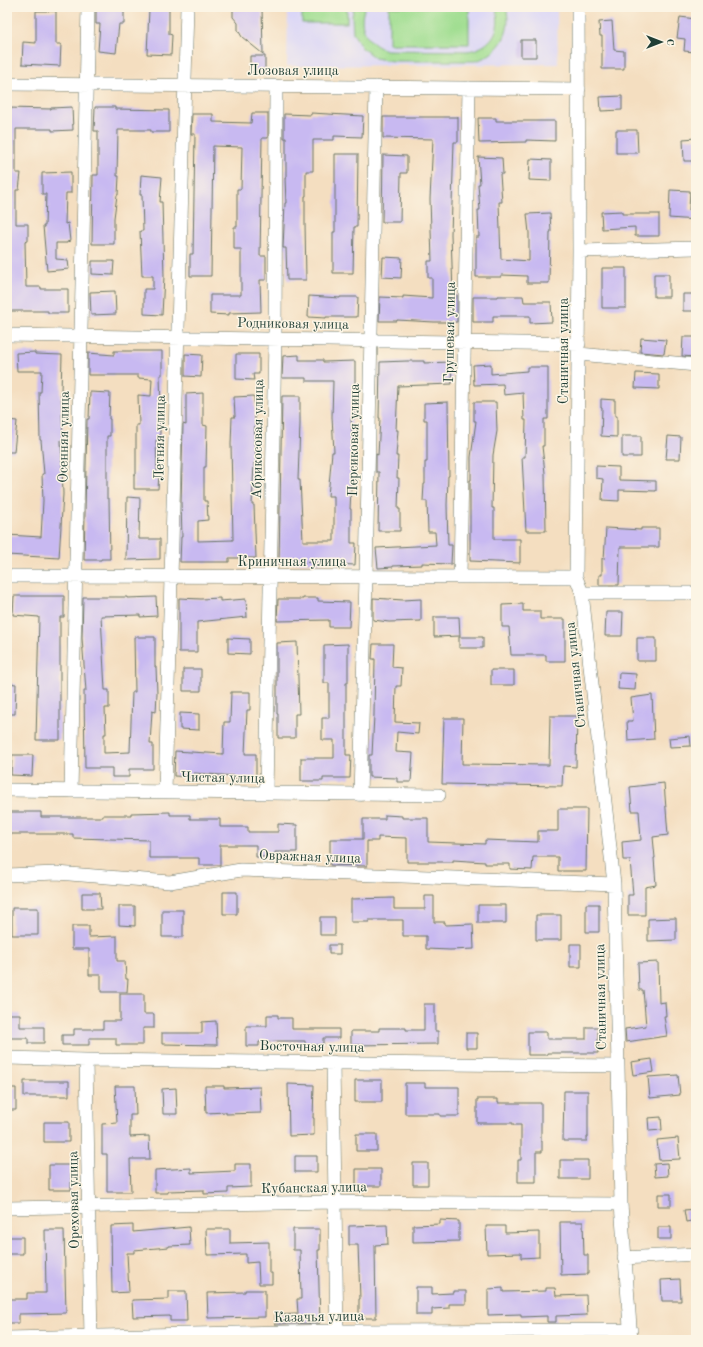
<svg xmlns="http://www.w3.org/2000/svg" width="703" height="1347" viewBox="0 0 703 1347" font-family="'Old Standard TT',serif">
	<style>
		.built { fill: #dad6f7 }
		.green { fill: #a1de92; stroke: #608e63 }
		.building { fill: #c8b9f1 }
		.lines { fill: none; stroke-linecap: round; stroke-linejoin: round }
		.minor-casing { stroke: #6a7565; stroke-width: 14 }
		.minor { stroke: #fff; stroke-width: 13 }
		.labels { text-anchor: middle; stroke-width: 3; stroke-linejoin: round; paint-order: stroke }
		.street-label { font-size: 14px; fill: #1f3d34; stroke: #fcf5e5 }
	</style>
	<rect width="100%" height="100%" fill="#fcf5e5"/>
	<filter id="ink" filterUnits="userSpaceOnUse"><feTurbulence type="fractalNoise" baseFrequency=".025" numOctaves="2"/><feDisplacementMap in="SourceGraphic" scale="8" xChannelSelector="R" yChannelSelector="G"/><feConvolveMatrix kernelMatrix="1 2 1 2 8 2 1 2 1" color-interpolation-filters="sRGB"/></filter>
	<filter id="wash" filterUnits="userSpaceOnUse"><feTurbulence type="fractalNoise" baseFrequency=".012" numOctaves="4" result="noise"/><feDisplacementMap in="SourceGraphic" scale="16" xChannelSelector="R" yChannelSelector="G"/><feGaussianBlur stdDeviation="0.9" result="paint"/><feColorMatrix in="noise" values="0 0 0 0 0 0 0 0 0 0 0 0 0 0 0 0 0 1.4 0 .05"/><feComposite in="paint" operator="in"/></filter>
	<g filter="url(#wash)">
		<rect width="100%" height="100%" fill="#f4dec0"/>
		<!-- built -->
		<path class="built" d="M288 7H557L558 64 287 66Z"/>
		<!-- green -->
		<path class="green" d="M302 7H347V23H302Z
			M354 7H365C357 26 367 44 386 50L467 51C490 49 504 29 495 7H506C513 32 500 53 476 61H392L375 58 362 48 353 33 352 16Z
			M389 7H469V44H389Z"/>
		<g id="blocks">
			<!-- building -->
			<path class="building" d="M96 7H124V24H119L116 53 98 51 100 24H96Z
				M235 7H262L263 54 242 37 238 30V23L233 17V10Z
				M149 9H169V34L172 35 171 55 147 54Z
				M36 11H56V44H61L60 66 22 64 23 42 36 43Z
				M680 17 696 19V52L684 51 685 39 677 38Z
				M612 21 614 50 624 51V69H602V36H600L599 22Z
				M521 40H536V57H521Z
				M250 56H265V71L250 72Z
				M622 96V110L601 111 600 97Z
				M72 107 73 130 52 131V129H16V173H21L19 190H16V224H28V241L25 242 26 287H41V289H68V313H48V311H7V108L51 109V108Z
				M95 107H115V109L169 110V132H151V130H118L117 176H119L118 195H117L114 218V244H92L93 175H98V131H94Z
				M252 113H268V138H262L260 256H266V280H260L261 312 229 313V315L210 314V295H241V249H234V227H237V189H241L242 147 213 146 211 276H190V254H193L195 134H191L192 114H213V122L251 123Z
				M311 113 363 116 362 137 334 136V140H313V171H306V196H305V223L306 280H287L286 248H283L285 203H286L285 178H286V138H284V114L311 115Z
				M383 117H458V142H454L451 234 453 295H457V322H434L397 320V321H379L380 297 403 298V296L432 298V278H428V261H432L430 199 433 139 383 138Z
				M478 118H496V121H555V141L526 140V142L479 143Z
				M616 130H637L638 153H616Z
				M696 138V161H684L683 139Z
				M335 154H358L357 227H354L353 273H333V232H335Z
				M383 155 407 156V173H401L400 222H382Z
				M478 157 502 158 503 174H500L502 202H499L501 259 529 261V233L527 214 550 213 551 232H550L549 283H527V276L501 275V277H476V237H479L478 210H480L478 184H480Z
				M530 159 551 160V181L529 180Z
				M71 172V193H66L65 224 68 223 70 241 67 242V243H56V259L68 260 69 269 47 271 43 226H45L46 194H42V173Z
				M141 175 162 177 160 202H162L164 276 162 315 144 314V289H153V276H142L140 231H143L142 195H140Z
				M670 190 690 191 689 210H696V220L669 218Z
				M622 211V214H659V236H635V227L602 229 601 212Z
				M383 257 402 258 401 278 382 277Z
				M92 261H114L113 275 92 274Z
				M602 268H626V308H602Z
				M654 274H669V297H654Z
				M115 291 116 314 91 315 90 292Z
				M683 294H696V311H683Z
				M309 296 340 298V297H358L357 317H326V318L308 317Z
				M498 296H523L524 302H551L552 322 530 323V316H493V322H473V297H498Z
				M683 337H696L695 357 682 356Z
				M641 338 666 340 664 354 640 352Z
				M114 351H162V375H160L161 410H160V440H156L157 474H159L158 489H134V474H136V425H139L138 395 151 396 152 379 138 378V375H88V353L114 355Z
				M35 352V354L62 355 61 392 63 440H61L63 494 59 558 7 555V535L41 537 43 501 42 474H44L41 440H40L39 392H41L42 371H17L16 353Z
				M185 354 202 355 201 377 185 376Z
				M236 354H259V374H253L254 380 236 379Z
				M299 355V360H323V362L355 361V418H351L353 449 350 509H351V543H356L355 565 335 564V562L279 563 282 396H300V424L298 480H300L303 541H334V496H328L332 452H334L332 417 333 381H306V378H282L283 356Z
				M407 361H424V363L451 362 452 384 398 386 396 430H398L396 456H398L397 478H399L398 509H400V531H378L379 472H376V454L378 455 380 418H379L380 362Z
				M491 364V374L527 371V367H548V419H544V446H542L545 473 546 531H526L522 457H525L526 420H524L523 393 504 395 503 384 474 385 473 365Z
				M636 373 659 374V389L635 388Z
				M90 392 110 393 109 419H110V436H107V499H109L110 559H101V560H84L87 419H89Z
				M203 393V425L207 426 206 467H204V501H207L208 520 198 521V541L233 540 231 444 232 417H235L234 397 254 396 255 418 254 445H255L256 463H254L252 505H254L256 558H229V562H180L181 537H182L181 503 183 424 186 425V394Z
				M601 399 615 400V416H617V437L601 436 602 408H601Z
				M448 402 449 476H448L447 505 448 545H452L451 564 422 563V565L393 566V567L378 568 376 548 436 545 435 532H428L427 501H423L424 484H425V462H427V420H424V403Z
				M474 402H496L497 431 493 455 492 508H494V539H520V563L470 561V480H471V457L476 421H474Z
				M7 420 17 421 14 452H7Z
				M622 436H641V457H622Z
				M668 436 681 437 680 459H666Z
				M596 466 619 467V480L656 481V491L619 490V501L602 500 603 479 596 478Z
				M127 497 140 498 139 539H160V559L126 560Z
				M606 528 641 530V528H659V547H620L619 585H599V575H602V558L604 559Z
				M14 596H64V617H60V740H36L39 617 13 615Z
				M83 597H127V598L156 597 157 616 140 617V615L101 616 105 690H109V708H105L106 734H104V753L130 752 132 692H135L134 637H155V667H156L157 693 156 712 152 711 150 744H153V769H129V777H112V768H85L84 691H86L82 638Z
				M179 598 201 599 220 598V601L246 599 247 617 197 622V652H179Z
				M303 598H318V601L350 602 349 627H329V620L277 621 278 599H303Z
				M373 598 403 600 421 599V621L389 622 373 620Z
				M523 604V611H540V619H565V661H546V655H511L509 627H502V605Z
				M606 612H623L622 636H605Z
				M434 617H459L460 636 434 637Z
				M459 637H483V648H459Z
				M228 638 250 639V654L228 653Z
				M637 638H656V661H637Z
				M297 642 299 714H295V738H278V714H277V643Z
				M348 644V683H346V755H351L350 778H323V781H301V758H334V740H322V718H329V683H324V645Z
				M373 644H393L392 667 402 668 401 686H396L395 722 419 723 418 734 397 732 396 752 413 753 411 782H397V778L369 777V755H372L374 715 375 659H372Z
				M183 669H201V691H183Z
				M491 670H514V685H491Z
				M619 673 636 674 635 690 618 689Z
				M7 683 16 684 15 714H7Z
				M231 692H250V710H247L245 754H256V778H235V776L194 773 193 777 174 776 175 751 223 754 224 722H230Z
				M652 695 654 739 628 741 627 721H633L631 698Z
				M180 713 199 714V730L180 729Z
				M550 716H577L576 767 563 766 562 786 442 784 444 718H463L462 764 549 765Z
				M690 736 691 746 670 747 669 738Z
				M12 755H33L32 776 11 775Z
				M664 783 668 835 653 837 655 858H654L656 885 645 887V915H628V895H633L630 860H623L622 842 641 840 639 811H632L630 787Z
				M558 809H587L586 871H558V857H533L532 870 510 869V864H485V862L453 860V862H407V838L378 837V841H367V866L330 865V839H363V819H385V815L402 816V818H428V842L485 844V840L538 842V831H558Z
				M7 812H41V817H103V815H131V813L170 812V815H190V819H220V827H248V832H278V824L297 825V852H275V857H256V845H220V865H199V858H149V840L73 838V834H7Z
				M223 892H237V914H223Z
				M82 893H100L101 909H82Z
				M425 896H434V922H445V925L473 924 474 949 450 950 426 949V936H403V920H369V922H351V899L394 898V909H425Z
				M586 904H599V932H586Z
				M478 905H506V923H478Z
				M119 906H135V926L119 925Z
				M12 908H38V935H12Z
				M162 910H183V937H162Z
				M536 915H561V940H536Z
				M320 917H335V935H320Z
				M676 918V940L648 941V919Z
				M72 926H89V937L117 936V961H125L126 979H128L127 992H101V975H89V949H72Z
				M570 944H581V967H570Z
				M329 945H340V954H329Z
				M658 962 659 1003 665 1002 666 1016H664L667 1036 626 1042 625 1029 646 1026 643 990H639L638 963Z
				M120 994H144V1014H154V1028H143V1045H116V1038H89V1045H62V1035H74V1029H103V1021H120Z
				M424 1004H435V1031H438V1044L351 1045V1031H379V1028H406V1030H424Z
				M8 1014H20V1027H44V1043H28V1038H8Z
				M267 1015H278V1018H292V1029H339V1038H323V1045H305V1041H278L259 1042V1046H246V1026H267Z
				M216 1021 217 1045 162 1044V1033H202V1022Z
				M586 1027H598V1053H547V1055H528V1032H547V1039H586Z
				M466 1033H477V1048H466Z
				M652 1059 654 1072 633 1075 631 1062Z
				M678 1075 680 1095 650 1098 648 1077Z
				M355 1080H382V1102H355Z
				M24 1081H69V1096H24Z
				M405 1083H425V1087H459V1116H440V1114H405Z
				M288 1084 314 1085 313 1118H314V1135L289 1136Z
				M115 1086H135L136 1115H130V1137L149 1136 150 1159H130L131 1192H107V1154H102V1124L117 1123Z
				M205 1086H224V1088L260 1087 261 1113 226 1114V1112L206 1113Z
				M7 1088H16V1110H7Z
				M176 1088 177 1114H163L162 1089Z
				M564 1091H588V1137H587V1141H563Z
				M477 1099H498V1103H541V1141H542V1152H536V1182H518V1160H521V1125H513V1123H477Z
				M661 1117 662 1130 649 1131 648 1118Z
				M44 1122H69V1142H44Z
				M356 1134H377V1151H356Z
				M678 1138 680 1159 659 1160 657 1140Z
				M295 1156H317V1172H295Z
				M560 1160H588V1179H560Z
				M413 1163H428V1185H413Z
				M667 1163 668 1176 655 1177 654 1164Z
				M235 1164H251V1187L228 1188V1193L204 1194V1190L168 1191V1193H155V1170L191 1168V1173L235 1171Z
				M49 1165H71V1190H49Z
				M356 1169H381V1186H356Z
				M658 1194H671V1206H658Z
				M696 1209V1220L686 1222 684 1210Z
				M440 1220 459 1221V1241L413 1242V1225L440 1224Z
				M560 1222H583L584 1255H588V1274L561 1275Z
				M133 1225V1232L189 1227 190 1245 169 1246V1247L134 1250V1253H127L129 1292 112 1293 111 1226Z
				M387 1225 388 1244 375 1245 376 1318H359V1299H360L358 1245H349V1226Z
				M486 1226H505V1233L539 1232V1257L521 1258V1253L487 1254Z
				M658 1227H671V1239H658Z
				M206 1229H230V1243L269 1242V1273H272V1284H259L258 1262 246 1263V1254L207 1255Z
				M293 1229H320V1250H318L320 1323 275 1324V1315L298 1314 297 1299H301L300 1250H293Z
				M45 1230H64L66 1313 19 1314V1323H7V1299H27V1293H46Z
				M7 1237H23V1254H7Z
				M680 1279 681 1301H662L661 1280Z
				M416 1287H432V1294L453 1293V1291H466V1304H449V1308L432 1309V1315H416Z
				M503 1288V1292L546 1291V1288H555L556 1296 586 1295 587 1315 556 1316V1322H547V1316L521 1317V1314L488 1315V1289Z
				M245 1290H265V1317L208 1318 207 1293 245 1292Z
				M169 1291H186L187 1321H170V1316L133 1317 132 1300 169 1299Z"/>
		</g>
	</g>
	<g filter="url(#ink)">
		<use href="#blocks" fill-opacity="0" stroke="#6a7565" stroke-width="1"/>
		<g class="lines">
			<defs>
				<path id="minor" d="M578 7 579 251 576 577 582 593 614 884 621 1204 631 1340
					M7 84 579 89
					M579 251 696 248
					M7 335 579 344
					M579 354 696 365
					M7 576 576 577
					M460 577 469 88
					M582 593H696
					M7 790 439 795
					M71 791 88 7
					M165 792C174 530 178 269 187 7
					M266 793 275 339 276 86
					M360 795 366 577 376 87
					M7 875 57 873 170 882 241 870 614 884
					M7 1058 86 1060 617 1066
					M86 1060 91 1340
					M333 1062 337 1340
					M7 1208 335 1202 621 1204
					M624 1258 696 1254
					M7 1338 337 1331 631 1330"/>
			</defs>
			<!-- minor casing -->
			<use href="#minor" class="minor-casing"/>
			<!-- minor -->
			<use href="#minor" class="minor"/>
		</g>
	</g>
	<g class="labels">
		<!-- street labels -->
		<g class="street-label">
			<text x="293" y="75">Лозовая улица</text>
			<text transform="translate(293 323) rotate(1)" y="5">Родниковая улица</text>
			<text transform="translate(449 332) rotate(-89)" y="5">Грушевая улица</text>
			<text transform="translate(563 351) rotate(-90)" y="5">Станичная улица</text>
			<text transform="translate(63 437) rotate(-89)" y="5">Осенняя улица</text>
			<text transform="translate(159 438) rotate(-89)" y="5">Летняя улица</text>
			<text transform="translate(257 439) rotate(-89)" y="5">Абрикосовая улица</text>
			<text transform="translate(353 440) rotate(-89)" y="5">Персиковая улица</text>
			<text x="292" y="566">Криничная улица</text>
			<text transform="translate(575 675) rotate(-96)" y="5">Станичная улица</text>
			<text transform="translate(223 777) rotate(1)" y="5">Чистая улица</text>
			<text transform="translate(310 856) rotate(2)" y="5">Овражная улица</text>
			<text transform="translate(600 997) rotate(-91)" y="5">Станичная улица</text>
			<text transform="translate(312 1046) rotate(1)" y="5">Восточная улица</text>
			<text transform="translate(314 1187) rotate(-1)" y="5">Кубанская улица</text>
			<text transform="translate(73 1200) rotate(-91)" y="5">Ореховая улица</text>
			<text transform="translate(319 1316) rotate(-1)" y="5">Казачья улица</text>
		</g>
	</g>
	<!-- margin -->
	<rect width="703" height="1347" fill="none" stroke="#fcf5e5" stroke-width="24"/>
	<!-- north arrow -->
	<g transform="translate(661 42) rotate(90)" stroke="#fcf5e5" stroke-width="3" paint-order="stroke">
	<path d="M0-3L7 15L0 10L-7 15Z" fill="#1f3d34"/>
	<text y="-6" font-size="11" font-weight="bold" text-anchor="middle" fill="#1f3d34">С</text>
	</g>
</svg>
